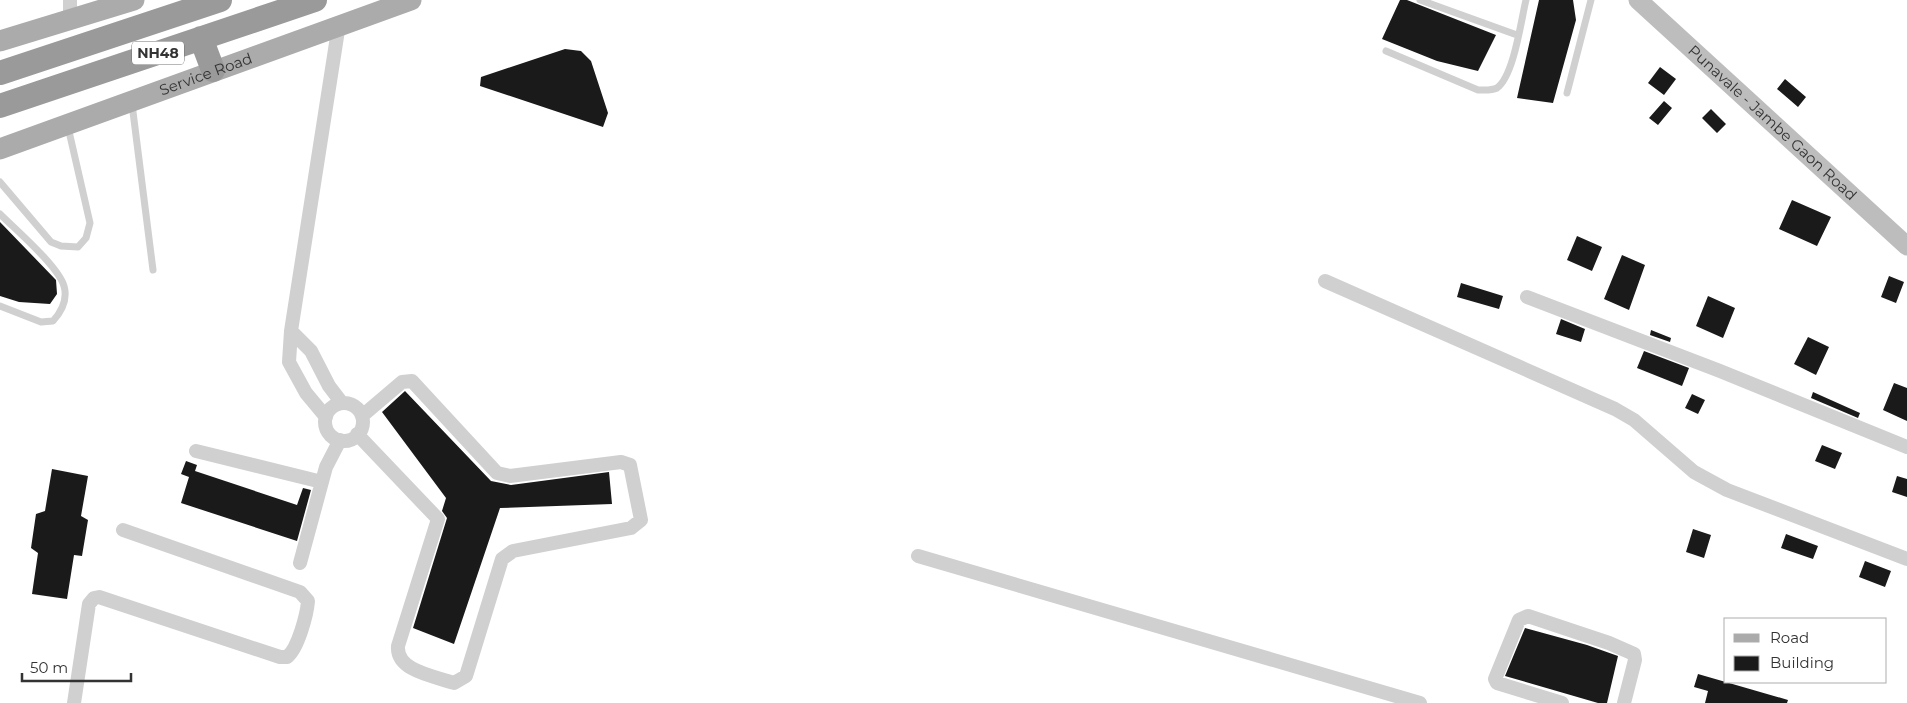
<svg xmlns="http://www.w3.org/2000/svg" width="1907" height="703" viewBox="0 0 1907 703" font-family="Montserrat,sans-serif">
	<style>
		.building { fill: #1a1a1a }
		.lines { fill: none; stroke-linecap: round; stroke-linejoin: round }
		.lane { stroke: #d0d0d0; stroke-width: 7 }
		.street { stroke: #d0d0d0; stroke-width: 14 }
		.secondary { stroke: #bdbdbd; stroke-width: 19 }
		.primary { stroke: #ababab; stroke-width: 21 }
		.highway { stroke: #9a9a9a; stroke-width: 24 }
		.labels { text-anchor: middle; stroke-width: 5; stroke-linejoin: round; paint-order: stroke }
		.shield { fill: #fff; stroke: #707070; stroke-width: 1 }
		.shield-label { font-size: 14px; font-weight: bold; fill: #333 }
		.street-label { font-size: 15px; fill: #333; stroke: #fff }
	</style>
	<rect width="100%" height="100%" fill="#fff"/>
	<!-- building -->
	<path class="building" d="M1400 0H1407L1496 35 1478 71 1437 61 1382 39Z
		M1539 0H1573L1576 20 1553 103 1517 98Z
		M565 49 581 51 591 61 608 113 603 127 480 86 481 77Z
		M1660 67 1676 79 1664 95 1648 83Z
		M1785 79 1806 97 1798 107 1777 89Z
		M1664 101 1672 108 1658 125 1649 118Z
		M1711 109 1726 124 1717 133 1702 118Z
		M1792 200 1831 217 1817 246 1779 229Z
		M0 222 56 280 57 294 50 304 19 302 0 296Z
		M1577 236 1602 247 1592 271 1567 260Z
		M1622 255 1645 265 1629 310 1604 299Z
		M1889 276 1904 282 1896 303 1881 297Z
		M1461 283 1503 296 1499 309 1457 297Z
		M1708 296 1735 308 1723 338 1696 326Z
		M1561 319 1585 329 1581 342 1556 334Z
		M1651 330 1671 338 1670 342 1650 335Z
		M1808 337 1829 347 1816 375 1794 364Z
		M1644 351 1689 368 1682 386 1637 368Z
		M1894 383 1907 388V421L1883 410Z
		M405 391 491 481 511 485 609 472 612 504 500 508 454 644 413 628 447 518 442 511 446 498 382 412Z
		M1813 392 1860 413 1858 418 1811 398Z
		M1692 394 1705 400 1698 414 1685 408Z
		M1822 445 1842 453 1835 469 1815 461Z
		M186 461 197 465 195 471 297 505 303 488 311 490 297 541 181 503 189 477 181 474Z
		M52 469 88 476 81 516 88 520 82 556 74 555 67 599 32 594 38 553 31 548 36 514 45 511Z
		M1897 476 1907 479V497L1892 492Z
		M1693 529 1711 535 1704 558 1686 552Z
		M1786 534 1818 546 1813 559 1781 548Z
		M1865 561 1891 571 1885 587 1859 577Z
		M1525 628 1587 645 1618 656 1607 703H1598L1505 676Z
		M1698 674 1788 700 1787 703H1705L1708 691 1694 687Z"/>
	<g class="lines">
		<!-- lane -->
		<path class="lane" d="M1420 0 1517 35
			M1386 51 1478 90C1484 90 1491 91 1497 88 1514 76 1521 20 1526 0
			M1567 93 1591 0
			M132 104 153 270
			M0 182 51 242 61 246 78 247 86 238 90 223 68 127
			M0 214C16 230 58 266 64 286 68 300 62 311 53 321L41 322 0 306"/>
		<!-- street -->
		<path class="street" d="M70 0V18
			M1325 281 1615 409 1634 420 1694 472 1727 490 1907 559
			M1527 297 1720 371 1907 447
			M291 331 339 24
			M325 422a19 19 0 1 1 38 0a19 19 0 1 1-38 0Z
			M326 417 306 393 289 362 291 331 311 351 329 386 342 403
			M357 434 438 519 398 646C396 671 434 676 454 683L466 676 502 559 513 551 631 528 641 520 630 465 621 462 510 476 497 473 412 381 402 382 362 416
			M196 451 322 482
			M918 556 1420 703
			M300 563 326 467 340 440
			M74 703 89 604 94 598 99 597 280 657H287C298 649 307 614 308 601L300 592 123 530
			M1562 703 1497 683 1495 679 1519 620 1528 616 1609 643 1634 654 1635 660 1624 703"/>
		<!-- secondary -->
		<path class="secondary" id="s1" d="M1638 0 1907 246"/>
		<!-- primary -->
		<g class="primary">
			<path d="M0 41 134 0"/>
			<path id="s2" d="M0 149 411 0"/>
		</g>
		<!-- highway -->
		<path class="highway" d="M201 38 213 70
			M0 73 220 0
			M0 106 315 0"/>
	</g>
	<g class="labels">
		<!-- shield labels -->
		<rect class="shield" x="132" y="41.5" width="52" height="23" rx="4"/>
		<g class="shield-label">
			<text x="158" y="58">NH48</text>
		</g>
		<!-- street labels -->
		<g class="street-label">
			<text dy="5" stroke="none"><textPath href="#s2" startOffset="219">Service Road</textPath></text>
			<text dy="5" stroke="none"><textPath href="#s1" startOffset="182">Punavale - Jambe Gaon Road</textPath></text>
		</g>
	</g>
	<!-- legend -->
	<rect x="1724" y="618" width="162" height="65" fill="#ffffff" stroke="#adadad"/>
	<rect x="1734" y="634" width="25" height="8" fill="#ababab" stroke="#adadad"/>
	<text x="1770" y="643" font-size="15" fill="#333333">Road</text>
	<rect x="1734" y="656" width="25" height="15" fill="#1a1a1a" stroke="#adadad"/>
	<text x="1770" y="668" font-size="15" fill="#333333">Building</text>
	<!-- scale -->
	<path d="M22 673v8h109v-8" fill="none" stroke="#333333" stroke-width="2.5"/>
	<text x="30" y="673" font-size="15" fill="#333333" stroke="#ffffff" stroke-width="4" paint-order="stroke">50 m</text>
</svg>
